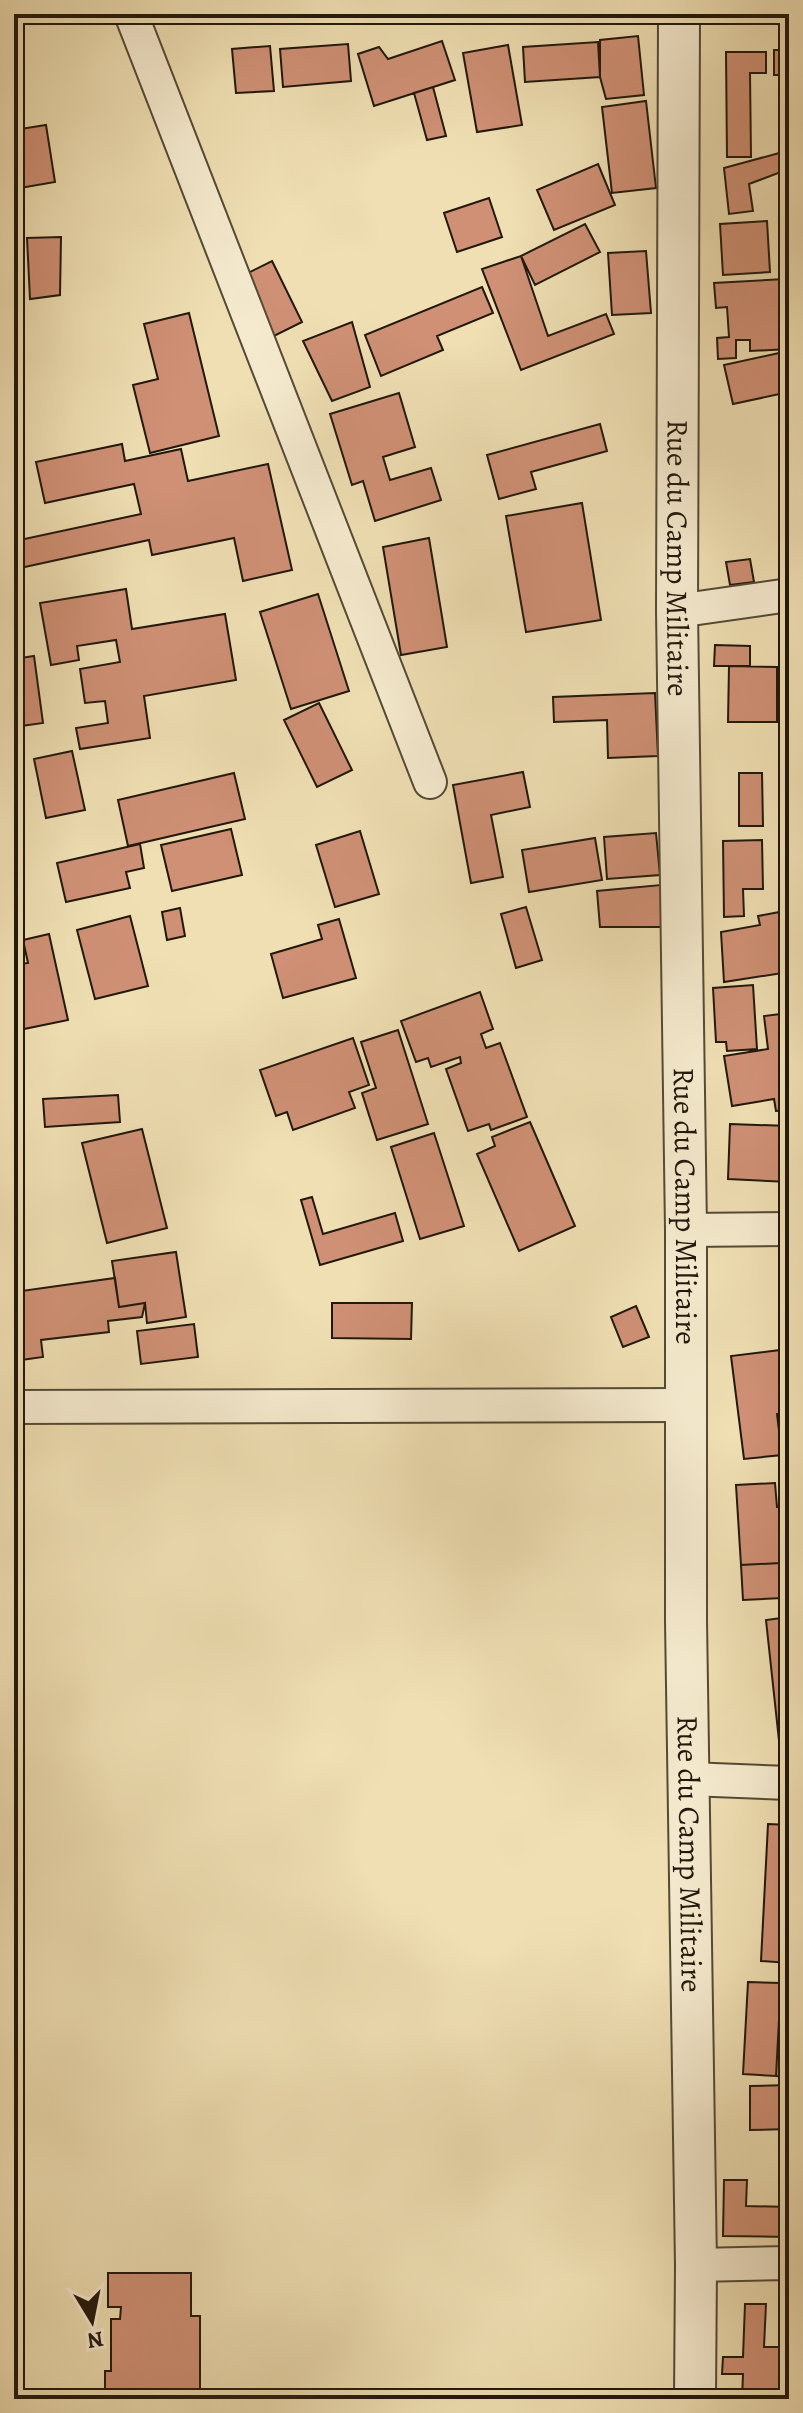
<svg xmlns="http://www.w3.org/2000/svg" width="803" height="2413" viewBox="0 0 803 2413" font-family="Alegreya,serif">
	<style>
		.building { fill: #cf9075; stroke: #21180d; stroke-width: 2 }
		.lines { fill: none; stroke-linecap: round; stroke-linejoin: round }
		.minor-casing { stroke: #544a36; stroke-width: 36 }
		.tertiary-casing { stroke: #544a36; stroke-width: 44 }
		.minor { stroke: #f5eace; stroke-width: 32 }
		.tertiary { stroke: #f5eace; stroke-width: 40 }
		.labels { text-anchor: middle; stroke-width: 7; stroke-linejoin: round; paint-order: stroke }
		.street-label { font-size: 30px; fill: #21180d; stroke: #f5eace }
	</style>
	<rect width="100%" height="100%" fill="#efdfb3"/>
	<filter id="stains"><feTurbulence type="fractalNoise" baseFrequency=".0025" numOctaves="4"/><feColorMatrix values="0 0 0 0 .2 0 0 0 0 .09 0 0 0 0 .02 0 0 0 .5 -.17"/></filter>
	<radialGradient id="worn" r=".72"><stop offset=".6" stop-color="#630" stop-opacity="0"/><stop offset="1" stop-color="#630" stop-opacity=".3"/></radialGradient>
	<!-- building -->
	<path class="building" d="M638 36 644 95 606 99 600 77V40Z
		M442 41 455 80 374 106 358 54 379 47 388 59Z
		M598 42 600 77 525 82 523 47Z
		M348 44 351 81 283 87 280 49Z
		M508 45 522 125 477 132 463 53Z
		M270 46 274 91 236 93 232 49Z
		M774 50H789V75H774Z
		M726 52H766V73H750L751 157H727Z
		M433 87 446 136 427 140 414 93Z
		M646 101 656 188 612 193 602 107Z
		M46 125 55 182 14 189V130Z
		M783 152 789 169 749 184 753 211 729 214 724 168Z
		M598 164 615 205 554 230 537 190Z
		M489 198 502 237 457 252 444 213Z
		M767 221 770 272 723 275 720 224Z
		M585 224 600 252 535 285 521 256Z
		M61 237 60 295 30 299 27 238Z
		M646 251 651 313 612 315 608 253Z
		M521 256 548 336 606 314 614 334 521 370 482 269Z
		M272 261 302 322 270 338 240 277Z
		M785 279 789 349 750 351V340H736V358L718 359 717 338 729 337 727 307 716 308 714 283Z
		M482 287 493 313 437 336 443 350 381 376 365 335Z
		M189 313 219 436 150 453 133 385 158 379 144 324Z
		M352 322 370 387 332 401 303 341Z
		M788 351 789 392 733 404 724 365Z
		M399 393 415 447 383 457 390 480 431 468 441 500 375 521 363 481 352 485 330 414Z
		M600 424 607 451 531 472 536 489 499 499 487 455Z
		M122 444 125 461 181 449 188 481 268 464 292 570 243 581 234 538 152 555 149 540 20 568 15 541 141 514 134 484 45 503 36 462Z
		M582 503 601 620 526 632 506 516Z
		M429 538 447 647 401 655 383 547Z
		M750 559 754 582 730 585 726 562Z
		M126 589 132 629 225 614 236 680 144 696 150 738 80 749 76 728 108 723 105 701 85 703 80 669 120 662 116 640 77 646 79 660 51 665 40 603Z
		M318 594 349 691 291 709 260 612Z
		M715 645 750 646V666H714Z
		M34 656 43 723 14 727V659Z
		M729 666 777 667V722H728Z
		M655 693 658 756 608 758 607 720 554 722 553 697Z
		M319 703 352 770 317 787 284 720Z
		M72 751 85 810 46 818 34 759Z
		M523 772 530 807 491 815 503 877 471 883 453 785Z
		M234 773 245 819 128 846 118 800Z
		M739 773H762L763 826H739Z
		M231 829 242 875 172 891 161 845Z
		M360 831 379 894 335 907 316 845Z
		M656 833 660 875 607 879 604 837Z
		M595 838 602 880 529 892 522 850Z
		M762 840 763 889H743L744 916 724 917 723 841Z
		M140 844 144 868 126 872 130 888 66 902 57 863Z
		M661 885 666 927H600L597 891Z
		M526 907 542 960 516 968 501 914Z
		M180 908 185 936 167 940 162 912Z
		M785 911 789 932V972L724 982 721 932 760 925 758 916Z
		M130 916 148 986 95 999 77 930Z
		M339 919 356 978 283 998 271 954 322 939 318 925Z
		M49 934 68 1020 24 1029 14 983V965L28 963 23 940Z
		M753 985 757 1049 727 1051 726 1042H716L713 988Z
		M480 992 493 1029 481 1034 486 1048 500 1043 527 1117 491 1130 489 1124 468 1131 446 1069 461 1063 460 1057 431 1067 428 1058 416 1062 401 1021Z
		M789 1013V1110L776 1111 774 1099 732 1106 724 1056 768 1049 764 1016Z
		M398 1030 428 1124 377 1140 362 1093 376 1088 361 1042Z
		M353 1038 369 1085 349 1092 355 1108 293 1130 287 1112 276 1116 260 1070Z
		M118 1095 120 1122 45 1127 43 1099Z
		M530 1122 575 1226 519 1251 477 1154 495 1146 492 1137Z
		M730 1124 789 1126V1182L728 1179Z
		M142 1129 167 1228 107 1243 82 1143Z
		M434 1133 464 1226 420 1239 391 1147Z
		M312 1197 323 1234 395 1213 403 1241 320 1265 301 1200Z
		M176 1252 186 1317 147 1323 145 1303 119 1307 112 1261Z
		M115 1278 119 1307 145 1303 142 1317 108 1321 109 1332 41 1340 43 1357 14 1361V1292Z
		M332 1303H412L411 1339 332 1338Z
		M636 1306 649 1337 623 1347 611 1317Z
		M194 1324 198 1357 141 1364 137 1331Z
		M789 1349V1412L777 1414 782 1455 744 1459 731 1356Z
		M789 1430V1458H788L780 1433Z
		M775 1483 777 1507 789 1506V1548H779L781 1563 741 1565 736 1485Z
		M781 1563 782 1598 743 1600 741 1565Z
		M781 1567 789 1568V1587L782 1586Z
		M789 1617V1758L781 1759 766 1620Z
		M768 1824 789 1825V1963L761 1961Z
		M748 1982 781 1983 776 2076 743 2074Z
		M781 1983 789 1984V2077L776 2076Z
		M789 2085V2129L750 2130V2086Z
		M724 2180H747L746 2206 789 2207V2237L723 2236Z
		M108 2273H191V2316H200V2399H105V2371H111V2319H120L121 2307H108Z
		M745 2304H766L764 2347H786L785 2399H742L743 2374H722L723 2357H743Z"/>
	<g class="lines">
		<defs>
			<path id="minor" d="M131 14 430 782
				M677 611 789 595
				M686 1230 789 1229
				M14 1407 685 1405
				M689 1779 789 1783
				M696 2265 789 2263"/>
			<g id="tertiary">
				<path id="s1" d="M679 14 677 611 686 1230V1621L696 2265 695 2399"/>
			</g>
		</defs>
		<!-- minor casing -->
		<use href="#minor" class="minor-casing"/>
		<!-- tertiary casing -->
		<use href="#tertiary" class="tertiary-casing"/>
		<!-- minor -->
		<use href="#minor" class="minor"/>
		<!-- tertiary -->
		<use href="#tertiary" class="tertiary"/>
	</g>
	<g class="labels">
		<!-- street labels -->
		<g class="street-label">
			<text dy="10" stroke="none"><textPath href="#s1" startOffset="544">Rue du Camp Militaire</textPath></text>
			<text dy="10" stroke="none"><textPath href="#s1" startOffset="1192">Rue du Camp Militaire</textPath></text>
			<text dy="10" stroke="none"><textPath href="#s1" startOffset="1840">Rue du Camp Militaire</textPath></text>
		</g>
	</g>
	<!-- margin -->
	<rect width="803" height="2413" fill="none" stroke="#efdfb3" stroke-width="48"/>
	<rect x="16" y="16" width="771" height="2381" fill="none" stroke="#21180d" stroke-width="4"/>
	<rect x="24" y="24" width="755" height="2365" fill="none" stroke="#21180d" stroke-width="2"/>
	<!-- north arrow -->
	<g transform="translate(92 2321) rotate(170)" stroke="#f5eace" stroke-width="6" paint-order="stroke">
	<path d="M0-6L14 30L0 20L-14 30Z" fill="#21180d"/>
	<text y="-12" font-size="22" font-weight="bold" text-anchor="middle" fill="#21180d">N</text>
	</g>
	<rect width="100%" height="100%" filter="url(#stains)"/>
	<rect width="100%" height="100%" fill="url(#worn)"/>
</svg>
